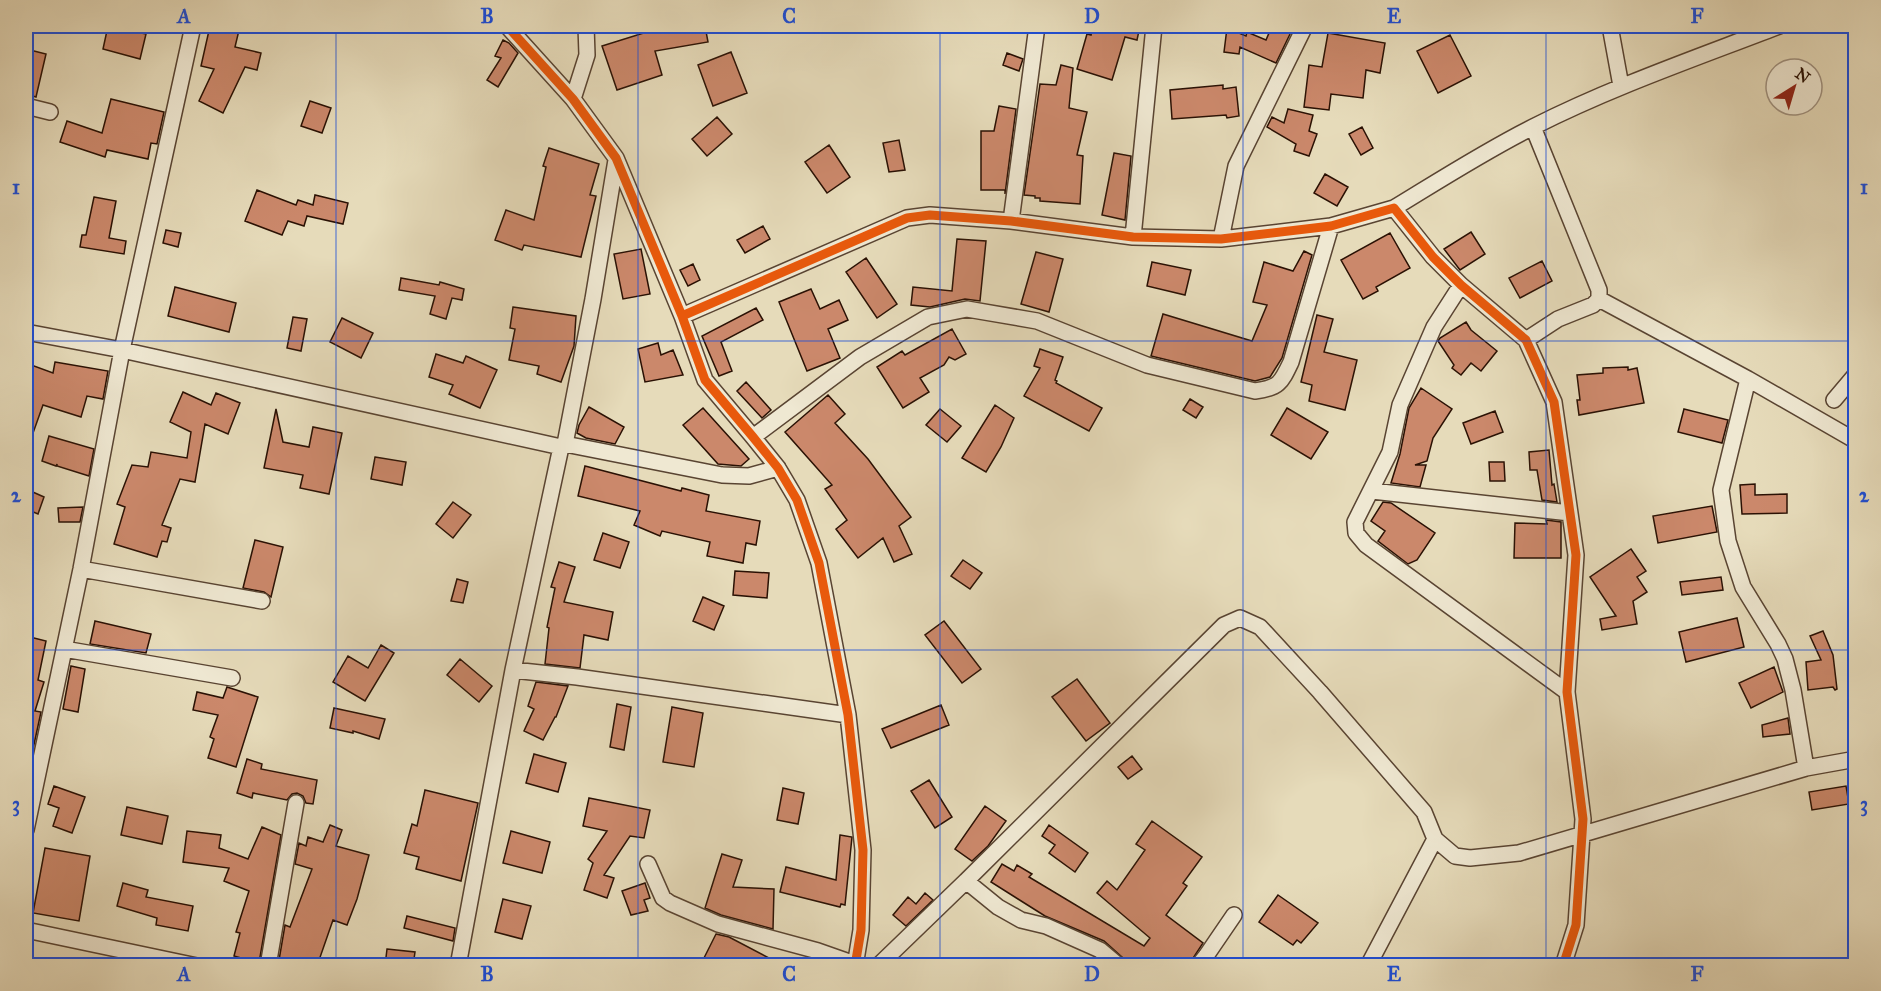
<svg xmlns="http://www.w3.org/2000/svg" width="1881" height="991" viewBox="0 0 1881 991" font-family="'IM FELL Great Primer',serif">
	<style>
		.building { fill: #cb886b; stroke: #2a1104; stroke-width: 1.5 }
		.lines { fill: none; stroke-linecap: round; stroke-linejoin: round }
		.street-casing { stroke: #594432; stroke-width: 18 }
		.street { stroke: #efe8d2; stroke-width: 15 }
		.cycleway-casing { stroke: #efe8d2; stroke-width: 13 }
		.cycleway { stroke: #e8590c; stroke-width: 9 }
		.grid { fill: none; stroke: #1d4ed8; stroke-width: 1.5; stroke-opacity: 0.55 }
		.neatline { fill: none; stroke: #1d4ed8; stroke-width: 2 }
		.grid-label { font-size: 20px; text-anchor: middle; font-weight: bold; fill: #1d4ed8 }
	</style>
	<rect width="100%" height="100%" fill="#e6dbba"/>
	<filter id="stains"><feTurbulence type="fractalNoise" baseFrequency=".00333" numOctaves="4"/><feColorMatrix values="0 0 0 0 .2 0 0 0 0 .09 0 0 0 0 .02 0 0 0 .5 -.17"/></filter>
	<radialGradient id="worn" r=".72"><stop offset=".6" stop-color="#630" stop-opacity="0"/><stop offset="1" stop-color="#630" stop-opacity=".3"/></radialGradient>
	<!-- building -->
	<path class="building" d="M108 26 146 34 140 59 103 49Z
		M210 26H240L235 47 261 53 257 70 245 67 223 113 199 101 214 69 201 66Z
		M666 26H705L708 42 655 51 662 75 617 90 602 46Z
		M1093 26H1140L1137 40 1125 37 1112 80 1077 69 1087 34 1091 35Z
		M1272 26 1291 32 1276 63 1240 47 1239 54 1224 52 1227 28 1246 36 1247 32 1266 40Z
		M1328 33 1385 43 1380 73 1366 70 1363 98 1331 94 1329 110 1304 107 1309 65 1322 67Z
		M1450 35 1471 76 1438 93 1417 51Z
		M503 40 509 43 518 53 498 87 487 80 501 58 495 56Z
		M30 50 46 54 36 97 26 94V72Z
		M731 52 747 93 713 106 698 65Z
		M1007 53 1023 59 1019 71 1003 65Z
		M1061 65 1073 68 1069 108 1087 112 1077 155 1083 156 1080 204 1040 201V198H1035V196L1024 195 1040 84 1056 85Z
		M1223 85V89L1236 87 1239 116 1227 118 1226 115 1172 119 1170 90Z
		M111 99 164 112 157 144 151 143 148 159 107 150 105 157 60 142 67 121 102 133Z
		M310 101 331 108 322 133 301 126Z
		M999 106 1016 109 1005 194V190H981V131H994Z
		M1288 109 1313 115 1309 131 1317 134 1309 156 1294 151 1296 144 1267 127 1272 117 1284 123Z
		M717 117 732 134 707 156 692 139Z
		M1362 127 1373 148 1361 155 1349 134Z
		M899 140 905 170 889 172 883 143Z
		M829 145 850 177 827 193 805 162Z
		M549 148 599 164 590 195 596 196 581 257 524 245 522 250 495 240 506 210 534 220 546 167 543 166Z
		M1114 153 1131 156 1125 220 1102 215Z
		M1325 174 1348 187 1337 206 1314 193Z
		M257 190 296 205 298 200 313 205 315 195 348 203 343 224 307 216 304 226 288 221 282 235 245 221Z
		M94 197 116 201 109 238 126 241 124 254 80 247 82 235H86Z
		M763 226 770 239 745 253 737 240Z
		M166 230 181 233 178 247 163 243Z
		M1471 232 1485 254 1460 270 1444 249Z
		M1390 233 1410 268 1376 287 1378 291 1363 299 1341 260Z
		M957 239 986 241 980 301 965 299 930 307 911 305 913 287 952 291Z
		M641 249 650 294 623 299 614 254Z
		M1304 251 1312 255 1282 358 1270 377 1255 381 1151 356 1163 314 1252 341 1267 305 1253 302 1264 262 1293 271Z
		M1036 252 1063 259 1049 312 1021 304Z
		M866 258 897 304 877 318 846 272Z
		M1542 261 1552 281 1520 298 1509 278Z
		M1152 262 1191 270 1185 295 1147 286Z
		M693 264 700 280 688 286 680 270Z
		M401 278 439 285 440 282 464 289 462 300 452 298 446 319 430 314 435 296 399 290Z
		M175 287 236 303 229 332 168 316Z
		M811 289 820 309 839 300 848 320 828 329 840 358 807 371 779 302Z
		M513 307 576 316 574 346 561 382 537 374 539 366 509 360 515 329 510 328Z
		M756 308 763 320 721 342 732 371 719 376 702 336Z
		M1317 315 1333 319 1324 352 1357 360 1345 410 1309 401 1312 385 1301 382Z
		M293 317 307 319 301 351 287 348Z
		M342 318 373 333 361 358 330 342Z
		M1466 322 1471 330 1497 351 1481 371 1471 363 1461 375 1452 368 1454 365 1438 341 1440 338Z
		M952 329 966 354 955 360 949 357 944 365 920 378 929 392 903 408 877 367 902 351 905 355Z
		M658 343 661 355 673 350 683 375 645 382 638 349Z
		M1040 349 1063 357 1055 380 1057 381 1056 383 1102 408 1089 431 1024 396 1040 368 1034 366Z
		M436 354 463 363 466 356 497 370 480 408 449 394 453 385 429 377Z
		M55 362 108 371 103 399 87 396 81 417 43 405 27 450 26 449V363L53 373Z
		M1628 367V370L1637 368 1644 403 1579 415 1577 400H1580L1577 375 1603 373V368Z
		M746 382 771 410 762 418 737 391Z
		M1421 388 1452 409 1433 438 1427 461 1415 465H1426L1420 487 1391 483 1400 454 1409 408Z
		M183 392 211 405 216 393 240 403 228 434 205 424 195 482 180 479 162 525 171 528 167 542 162 541 157 557 114 544 125 507 117 504 132 465 148 467 151 452 187 458 191 432 170 422Z
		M828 395 845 414 835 423 868 459 911 517 899 526 912 554 894 562 883 538 858 558 836 529 847 520 825 489 832 485 785 432Z
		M1190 399 1203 407 1196 418 1183 410Z
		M995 405 1014 418 1001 447 986 472 962 458Z
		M589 407 624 427 615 444 586 438 577 433 579 425Z
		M703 408 749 459 741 466 718 464 683 425Z
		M1287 408 1328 432 1311 459 1271 435Z
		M276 409 283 442 309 447 313 427 342 433 329 494 300 488 303 475 264 468Z
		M940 409 961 426 947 442 926 425Z
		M1684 409 1728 420 1722 443 1678 432Z
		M1495 411 1503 432 1471 444 1463 423Z
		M49 436 94 449 89 476 57 466V464L56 466 42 461Z
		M1549 450 1552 485 1554 484 1557 502 1542 500 1537 470H1530L1529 452Z
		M375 457 406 462 402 485 371 479Z
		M1489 462H1504L1505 481H1490Z
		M585 466 681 491 682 488 709 495 706 511 760 521 756 545 746 543 743 563 707 556 710 542 662 531 660 536 634 525 640 511 578 496Z
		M1755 484V495L1787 494V513L1742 514 1740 485Z
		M26 489 44 497 38 514 26 509Z
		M453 502 471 515 453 538 436 524Z
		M1383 502 1391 503 1435 533 1417 560 1408 564 1378 541 1385 531 1371 521Z
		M1712 506 1717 532 1658 543 1653 516Z
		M83 507 80 522H59L58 508Z
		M1546 520 1561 522V558H1514L1515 523 1547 524Z
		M603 533 629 542 620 568 594 560Z
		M255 540 283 547 271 597 264 592 243 588Z
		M1631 549 1646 571 1637 577 1647 592 1633 601 1637 624 1602 630 1600 619 1616 616 1590 577Z
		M963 560 982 573 970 589 951 576Z
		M559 562 575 567 564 602 613 612 608 640 584 635 580 668 545 664 549 628 547 627 555 588 551 587Z
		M735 571 769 573 767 598 733 595Z
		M1721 577 1723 590 1682 595 1680 582Z
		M457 579 468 582 463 603 451 601Z
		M703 597 724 606 714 630 693 621Z
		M1737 618 1744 647 1686 662 1679 632Z
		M95 621 151 634 146 653 90 644Z
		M944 621 981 669 962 683 925 635Z
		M1823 631 1833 655 1837 689 1835 690 1833 687 1808 690 1806 662 1821 660 1810 636Z
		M26 636 46 641 38 680 44 682 35 711 41 712 30 763H26Z
		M381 645 394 653 365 701 333 682 348 656 368 668Z
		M460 659 492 686 479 702 447 675Z
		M71 666 85 669 78 712 63 709Z
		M1774 667 1783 692 1751 708 1739 683Z
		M1077 679 1110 723 1086 741 1052 697Z
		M536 682 568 686 556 717H555L543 740 524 731 534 709 528 706Z
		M227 687 258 697 236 767 208 758 214 739 210 737 218 715 193 710 197 692 223 698Z
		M617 704 631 707 624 750 610 747Z
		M941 705 949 725 891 748 882 729Z
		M672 707 703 713 694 767 663 762Z
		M334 708 385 719 379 739 353 731V733L330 728Z
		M1788 718 1790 734 1763 737 1762 725Z
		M534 754 566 763 558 792 526 783Z
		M1132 756 1142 769 1128 779 1118 767Z
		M247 759 262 764 261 769 317 780 313 804 306 803 303 796 297 793 292 794 287 800 253 793 252 798 237 793Z
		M929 780 952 817 935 828 911 791Z
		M54 786 85 797 72 833 53 826 59 808 48 804Z
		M1846 786 1849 804 1812 810 1809 792Z
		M783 788 804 793 798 824 777 820Z
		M425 790 478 803 461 881 416 869 419 857 404 853 412 824 417 826Z
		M589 798 650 810 644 838 630 836 604 875 614 878 607 898 584 890 593 863 588 859 607 831 583 826Z
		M985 806 1006 821 988 846 972 861 955 849Z
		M127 807 168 816 162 844 121 835Z
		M1152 821 1202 857 1183 883 1187 886 1166 915 1203 943 1188 966H1132L1104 941 1045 916 991 882 1002 864 1014 871 1017 865 1032 874 1029 877 1144 946 1150 938 1097 893 1107 881 1117 890 1145 850 1136 844Z
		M330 825 342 830 336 846 369 855 357 899 347 925 333 920 317 966H278L285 925 290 927 312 869 295 864 299 843 306 846 308 837 323 842Z
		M1049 825 1088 853 1075 872 1049 853 1055 845 1042 836Z
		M262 827 281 835 259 963 234 956 240 933 236 932 249 891 224 881 229 868 183 862 187 831 221 835 219 848 248 859Z
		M511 831 550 842 542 873 503 863Z
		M840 835 852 837 845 905 841 904 840 907 780 892 786 867 836 880Z
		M45 848 90 856 79 921 33 913Z
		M722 854 742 860 733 887 774 889 773 929 721 915 705 908Z
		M123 883 148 890 146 897 193 906 188 931 156 925 157 918 117 906Z
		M645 883 650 898 644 900 648 911 631 915 622 891Z
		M925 893 933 900 906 926 893 915 908 897 916 904Z
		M1278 895 1318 923 1301 943 1297 940 1293 945 1259 922Z
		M503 899 531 906 522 939 495 932Z
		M407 916 455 928 453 941 404 928Z
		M716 934 729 937 784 966H700Z
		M387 949 415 952 413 966H385Z"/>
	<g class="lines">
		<defs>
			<path id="street" d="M193 26 122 350 561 447
				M507 26 573 99 616 158 682 316 705 380 753 437 778 468 797 500 819 563 848 715 863 850 861 930 855 966
				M1610 26 1621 86
				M573 99 587 55 586 26
				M26 106 50 112
				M1394 208C1440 180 1485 151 1533 127 1612 87 1696 58 1779 26
				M1011 221 1037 26
				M1133 237 1154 26
				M1221 239 1236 166 1305 26
				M1461 285 1434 327 1400 405 1390 452 1355 522 1356 533 1366 545 1567 692
				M1599 299 1748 379 1856 441
				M682 316 907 218 930 215 1011 221 1133 237 1221 239 1331 226 1394 208 1433 257 1461 285 1526 340 1554 402 1576 555 1567 692 1583 819 1576 925 1563 966
				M26 332 122 350 81 569 26 830
				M1526 340 1558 319 1593 305 1599 299V290L1533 127
				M1748 379 1721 490 1728 541 1743 587 1778 644 1785 659 1793 690 1806 768
				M1834 400 1856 374
				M753 437 860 357 928 317 967 309 1037 321 1147 365 1255 391C1279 388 1281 383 1291 362L1331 226
				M565 444 722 475 749 476 778 468
				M1372 491 1570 513
				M81 569 262 601
				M64 649 232 678
				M513 670 577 677 848 715
				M1435 839 1455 856 1470 858 1519 853 1806 768 1856 759
				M648 864 663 898 670 903 718 924 818 951 855 964
				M966 881 1224 625 1240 618 1260 627 1320 692 1424 812 1435 839 1368 966
				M26 930 197 966
				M268 966 296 803
				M458 966 513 670 561 447 565 444 593 299 616 160
				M878 966 966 881 998 907 1021 920 1046 926 1100 950 1119 966
				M1198 966 1206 956 1234 915"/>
		</defs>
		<!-- street casing -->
		<use href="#street" class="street-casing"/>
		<!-- street -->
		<use href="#street" class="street"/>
		<defs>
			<path id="cycleway" d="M507 26 573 99 616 158 682 316 705 380 753 437 778 468 797 500 819 563 848 715 863 850 861 930 855 966
				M682 316 907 218 930 215 1011 221 1133 237 1221 239 1331 226 1394 208 1433 257 1461 285 1526 340 1554 402 1576 555 1567 692 1583 819 1576 925 1563 966"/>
		</defs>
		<!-- cycleway casing -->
		<use href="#cycleway" class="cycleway-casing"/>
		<!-- cycleway -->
		<use href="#cycleway" class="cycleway"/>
	</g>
	<!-- grid -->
	<path class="grid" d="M336 26V966M638 26V966M940 26V966M1243 26V966M1546 26V966M26 341H1856M26 650H1856"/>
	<!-- margin -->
	<rect width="1881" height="991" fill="none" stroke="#e6dbba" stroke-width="66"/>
	<!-- north arrow -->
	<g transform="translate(1794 87) rotate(37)"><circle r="28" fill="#efe8d2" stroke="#a09280" stroke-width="1.5"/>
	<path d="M0-4.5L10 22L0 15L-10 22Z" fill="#8f2418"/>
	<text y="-9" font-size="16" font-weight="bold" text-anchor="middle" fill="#2a1104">N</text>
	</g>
	<rect x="33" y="33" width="1815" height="925" class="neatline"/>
	<g class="grid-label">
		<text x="184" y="23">A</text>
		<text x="487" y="23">B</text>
		<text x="789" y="23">C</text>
		<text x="1092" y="23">D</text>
		<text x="1394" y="23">E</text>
		<text x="1697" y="23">F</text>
		<text x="16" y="194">1</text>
		<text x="1864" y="194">1</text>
		<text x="16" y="502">2</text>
		<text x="1864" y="502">2</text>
		<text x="16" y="811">3</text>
		<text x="1864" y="811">3</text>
		<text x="184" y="981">A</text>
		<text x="487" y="981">B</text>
		<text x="789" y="981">C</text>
		<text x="1092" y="981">D</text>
		<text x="1394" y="981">E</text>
		<text x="1697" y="981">F</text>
	</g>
	<rect width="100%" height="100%" filter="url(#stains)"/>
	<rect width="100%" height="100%" fill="url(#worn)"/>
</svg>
